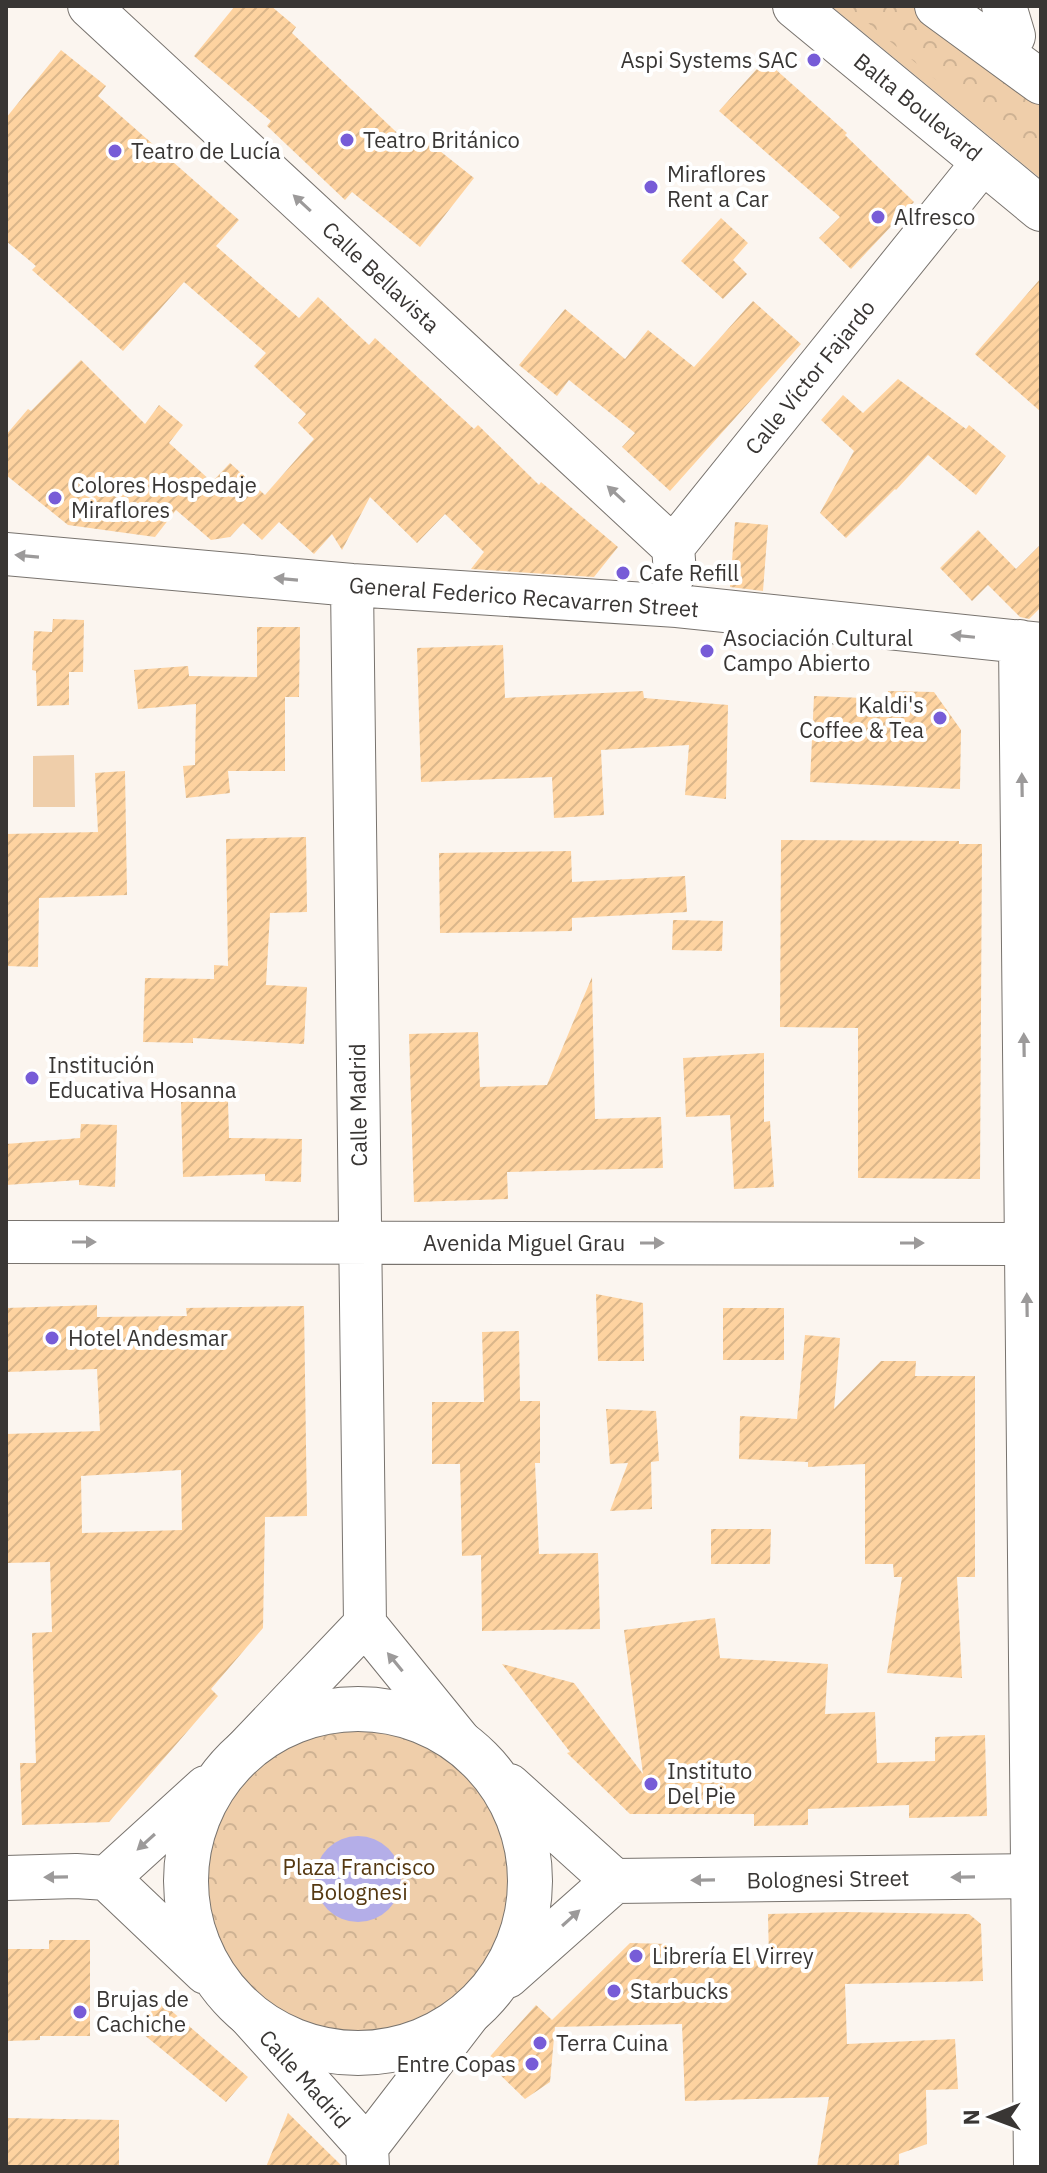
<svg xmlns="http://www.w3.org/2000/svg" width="1047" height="2173" viewBox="0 0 1047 2173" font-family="'IBM Plex Sans',sans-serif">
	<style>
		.grass { fill: #efceaa }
		.park { fill: url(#park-crowns) }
		.water { fill: #b4aee8 }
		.building { fill: url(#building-hatch); fill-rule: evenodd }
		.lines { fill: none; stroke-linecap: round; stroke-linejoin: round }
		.street-casing { stroke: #78736e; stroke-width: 44 }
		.secondary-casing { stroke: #78736e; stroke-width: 46 }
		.street { stroke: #fff; stroke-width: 42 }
		.secondary { stroke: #fff; stroke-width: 44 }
		.oneway { fill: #9c9a9a }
		.poi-dot { fill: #775cd7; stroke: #fff; stroke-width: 3 }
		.labels { text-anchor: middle; stroke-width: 8; stroke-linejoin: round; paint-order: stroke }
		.poi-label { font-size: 22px; fill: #393634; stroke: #fff; text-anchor: start }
		.street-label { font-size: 22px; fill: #393634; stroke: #fff }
		.park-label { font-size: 22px; fill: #553811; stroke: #fff }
	</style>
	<defs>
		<pattern id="park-crowns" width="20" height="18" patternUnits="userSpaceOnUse" patternTransform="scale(2)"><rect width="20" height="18" fill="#efceaa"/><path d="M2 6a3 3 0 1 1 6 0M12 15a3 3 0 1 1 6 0" fill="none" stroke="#ceb293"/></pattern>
		<pattern id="building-hatch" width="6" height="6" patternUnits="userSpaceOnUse" patternTransform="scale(2)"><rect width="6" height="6" fill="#fed3a0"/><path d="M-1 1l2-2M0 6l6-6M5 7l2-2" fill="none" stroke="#dab68a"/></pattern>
	</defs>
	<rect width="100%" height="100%" fill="#fbf5ef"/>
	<!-- grass -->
	<path class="grass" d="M831 6H877L1041 128V179Z
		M74 755 75 807H33V756Z"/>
	<!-- park -->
	<path class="park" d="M848 6H913L1041 101V168Z
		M205 1880a154 154 0 1 1 308 0a154 154 0 1 1-308 0Z"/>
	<!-- water -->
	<path class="water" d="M315 1879a43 43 0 1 1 86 0a43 43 0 1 1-86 0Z"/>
	<!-- building -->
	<path class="building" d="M235 6H271L296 27 292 33 412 147 421 136 474 178 420 247 352 192 345 200 267 126 271 121 194 56Z
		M61 50 106 86 98 96 239 220 216 246 299 318 318 297 369 345 375 338 474 429 478 425 539 485 541 482 618 547 594 577 471 569 484 552 445 514 417 543 370 497 342 550 332 534 314 554 279 522 262 540 243 523 230 537 211 540 176 510 155 537 68 525 6 475V435L28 409 31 411 81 360 145 424 159 405 183 425 169 443 212 482 230 463 265 495 314 439 298 423 306 414 254 366 266 353 184 282 123 351 32 270 36 266 6 241V118Z
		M765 60 847 133 845 135 914 202 851 269 819 238 840 217 719 111Z
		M721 218 748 243 733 260 747 274 723 299 681 261Z
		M1041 278V412L975 354Z
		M753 301 801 344 670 491 622 447 635 433 569 380 557 396 519 365 565 309 625 359 648 330 694 367Z
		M898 379 966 429 969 425 1006 456 976 495 928 455 896 490 895 489 846 538 820 513 854 451 821 420 843 395 863 413Z
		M735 522 768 525 763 591 730 587Z
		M978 530 1016 569 1041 544V607L1029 619 1020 617 988 585 972 601 940 568Z
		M53 619 84 620 83 672H69V705L37 706 36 671 32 670 34 631 52 632Z
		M257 627H300L299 697H285V771H228L230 793 186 798 183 766 195 765 196 704 138 709 134 670 188 666 189 676 257 677Z
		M503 645 505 698 643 691 644 698 728 705 726 799 685 795 689 745 601 750 604 815 554 818 552 777 421 782 417 648Z
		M888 691 934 692 961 730 960 789 810 782 814 696 888 699Z
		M125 771 127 895 39 898 38 967 6 966V834L98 832 95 773Z
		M306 837 307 912 270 913 266 985 307 987 304 1044 193 1038V1043L143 1042 145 978 214 979V965L228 966 226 839Z
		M781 840 959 841V844H982L980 1179 858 1178V1028L780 1027Z
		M571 851 572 882 685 876 687 912 572 918V931L440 933 439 853Z
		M673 920 723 921 722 951 672 950Z
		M592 977 595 1119 661 1117 663 1168 507 1172 508 1199 414 1202 409 1034 478 1032 480 1087 547 1085Z
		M764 1053V1122L770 1121 774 1187 734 1189 730 1115 686 1117 683 1058Z
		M228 1101 229 1138 302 1139 301 1182 265 1181V1174L183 1177 181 1102Z
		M81 1124 117 1125 115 1187 79 1185V1180L6 1185V1144L80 1138Z
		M596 1294 643 1303 644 1361H598Z
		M97 1305V1317L187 1316 186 1308 304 1306 307 1516 265 1517 263 1628 211 1689 218 1696 109 1822 22 1825 20 1763H36L32 1633 52 1632 50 1562 6 1563V1434L100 1431 97 1369 6 1372V1308ZM181 1470 182 1530 82 1533 81 1476Z
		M723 1308H784V1360H723Z
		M519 1331 520 1401H540V1463H535L539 1554 598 1553 600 1629 482 1631 481 1555 462 1556 460 1464H432V1402H484L482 1332Z
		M805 1335 840 1338 834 1409 881 1361H916L915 1376H975V1577H957L962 1678 887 1673 902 1577H894L893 1564H865V1464L808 1467V1462L739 1459 740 1416 797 1419Z
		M606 1409 656 1411 659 1461 651 1462 652 1509 610 1511 628 1463 610 1464Z
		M711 1529H771L770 1564H711Z
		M715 1618 720 1658 828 1664 825 1714 875 1712 877 1763 935 1761V1737L985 1735 987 1816 909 1818V1805L808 1809V1825L754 1826V1814H630L567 1753 570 1752 502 1664 574 1683 643 1774 624 1630Z
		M843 1912 969 1914 981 1924 983 1981 845 1984 847 2044 955 2039 958 2089 926 2090 927 2144 899 2154V2167H817L829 2097 685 2101 682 2024 555 2027 550 2082 525 2099 486 2061 536 2005 552 2020 630 1943 670 1944 671 1963 769 1960 768 1914Z
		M49 1940H90V2036H40V2040L6 2041V1949H49Z
		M160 2001 248 2077 226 2102 137 2029Z
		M288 2113 343 2167H266Z
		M6 2118 119 2120V2167H6Z"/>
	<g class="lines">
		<defs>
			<path id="street" d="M89 6 673 547
				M6 554 352 585 677 606 1041 644
				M675 573 673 547 984 161
				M352 585 365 1624 461 1742
				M1020 641 1035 2167
				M6 1242 1041 1244
				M245 1750 365 1624
				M244 2010 367 2147 368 2167
				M367 2147 473 2009"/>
			<path id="secondary" d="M795 6 1041 209
				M937 6 1041 82
				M1004 6 1013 36
				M186 1881a172 172 0 1 1 344 0a172 172 0 1 1-344 0Z
				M509 1786 614 1881
				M6 1878 76 1876 107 1878 206 1972
				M107 1878 206 1788
				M507 1976 614 1881 1041 1876"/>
		</defs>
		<!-- street casing -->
		<use href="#street" class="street-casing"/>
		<!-- secondary casing -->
		<use href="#secondary" class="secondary-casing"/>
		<!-- street -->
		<use href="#street" class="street"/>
		<!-- secondary -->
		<use href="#secondary" class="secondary"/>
	</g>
	<!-- one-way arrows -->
	<defs><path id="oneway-solid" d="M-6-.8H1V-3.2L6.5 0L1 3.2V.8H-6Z" transform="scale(2)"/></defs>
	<g class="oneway">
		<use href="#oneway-solid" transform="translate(302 203) rotate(-137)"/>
		<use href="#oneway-solid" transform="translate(616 494) rotate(-137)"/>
		<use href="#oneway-solid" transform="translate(27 556) rotate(-175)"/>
		<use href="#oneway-solid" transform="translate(286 579) rotate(-175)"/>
		<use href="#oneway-solid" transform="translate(963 636) rotate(-174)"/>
		<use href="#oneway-solid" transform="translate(1022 785) rotate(-91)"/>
		<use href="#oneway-solid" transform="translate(1024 1045) rotate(-91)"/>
		<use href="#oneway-solid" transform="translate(84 1242)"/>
		<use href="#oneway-solid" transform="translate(652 1243)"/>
		<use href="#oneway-solid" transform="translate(912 1243)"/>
		<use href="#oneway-solid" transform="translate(1027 1305) rotate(-91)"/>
		<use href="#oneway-solid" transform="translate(395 1662) rotate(-129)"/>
		<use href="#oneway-solid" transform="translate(146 1842) rotate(138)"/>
		<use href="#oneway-solid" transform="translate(56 1877) rotate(179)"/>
		<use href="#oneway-solid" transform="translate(963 1877) rotate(179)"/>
		<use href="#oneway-solid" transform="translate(703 1880) rotate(179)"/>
		<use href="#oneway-solid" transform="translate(571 1918) rotate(-42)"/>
	</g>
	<!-- markers -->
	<g class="poi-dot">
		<circle cx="814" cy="60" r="8"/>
		<circle cx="347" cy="140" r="8"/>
		<circle cx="115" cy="151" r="8"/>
		<circle cx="651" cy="187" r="8"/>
		<circle cx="878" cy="217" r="8"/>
		<circle cx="55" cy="498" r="8"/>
		<circle cx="623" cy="573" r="8"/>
		<circle cx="707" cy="651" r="8"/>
		<circle cx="940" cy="718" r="8"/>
		<circle cx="32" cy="1078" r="8"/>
		<circle cx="52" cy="1338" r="8"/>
		<circle cx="651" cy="1784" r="8"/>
		<circle cx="636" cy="1956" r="8"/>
		<circle cx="614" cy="1991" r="8"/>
		<circle cx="80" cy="2012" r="8"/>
		<circle cx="540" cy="2043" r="8"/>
		<circle cx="532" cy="2064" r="8"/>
	</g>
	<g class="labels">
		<!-- poi labels -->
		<g class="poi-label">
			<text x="798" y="68" text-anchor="end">Aspi Systems SAC</text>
			<text x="363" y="148">Teatro Británico</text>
			<text x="131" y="159">Teatro de Lucía</text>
			<text x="667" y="182">Miraflores<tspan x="667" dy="25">Rent a Car</tspan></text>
			<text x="894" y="225">Alfresco</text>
			<text x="71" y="493">Colores Hospedaje<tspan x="71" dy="25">Miraflores</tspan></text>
			<text x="639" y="581">Cafe Refill</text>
			<text x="723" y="646">Asociación Cultural<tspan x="723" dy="25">Campo Abierto</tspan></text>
			<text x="924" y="713" text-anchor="end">Kaldi's<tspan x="924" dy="25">Coffee &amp; Tea</tspan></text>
			<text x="48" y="1073">Institución<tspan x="48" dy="25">Educativa Hosanna</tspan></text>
			<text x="68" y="1346">Hotel Andesmar</text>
			<text x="667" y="1779">Instituto<tspan x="667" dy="25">Del Pie</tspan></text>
			<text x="652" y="1964">Librería El Virrey</text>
			<text x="630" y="1999">Starbucks</text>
			<text x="96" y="2007">Brujas de<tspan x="96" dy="25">Cachiche</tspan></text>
			<text x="556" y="2051">Terra Cuina</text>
			<text x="516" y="2072" text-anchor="end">Entre Copas</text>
		</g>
		<!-- street labels -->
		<g class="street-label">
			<text transform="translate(918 107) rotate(39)" y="8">Balta Boulevard</text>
			<text transform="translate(381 277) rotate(43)" y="8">Calle Bellavista</text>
			<text transform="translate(810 377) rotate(-51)" y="8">Calle Víctor Fajardo</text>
			<text transform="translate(524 597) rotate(4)" y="8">General Federico Recavarren Street</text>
			<text transform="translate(358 1105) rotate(-91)" y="8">Calle Madrid</text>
			<text x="524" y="1251">Avenida Miguel Grau</text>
			<text transform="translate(828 1879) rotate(-1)" y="8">Bolognesi Street</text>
			<text transform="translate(305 2079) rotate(48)" y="8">Calle Madrid</text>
		</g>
		<!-- park labels -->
		<g class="park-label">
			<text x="359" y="1875">Plaza Francisco<tspan x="359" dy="25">Bolognesi</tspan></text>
		</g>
	</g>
	<!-- border -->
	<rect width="1047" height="2173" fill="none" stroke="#393634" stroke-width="16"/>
	<!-- north arrow -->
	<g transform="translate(991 2117) rotate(269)" stroke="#ffffff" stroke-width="6" paint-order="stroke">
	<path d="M0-6L14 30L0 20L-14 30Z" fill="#393634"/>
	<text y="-12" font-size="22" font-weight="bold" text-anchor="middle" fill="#393634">N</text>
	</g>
</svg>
